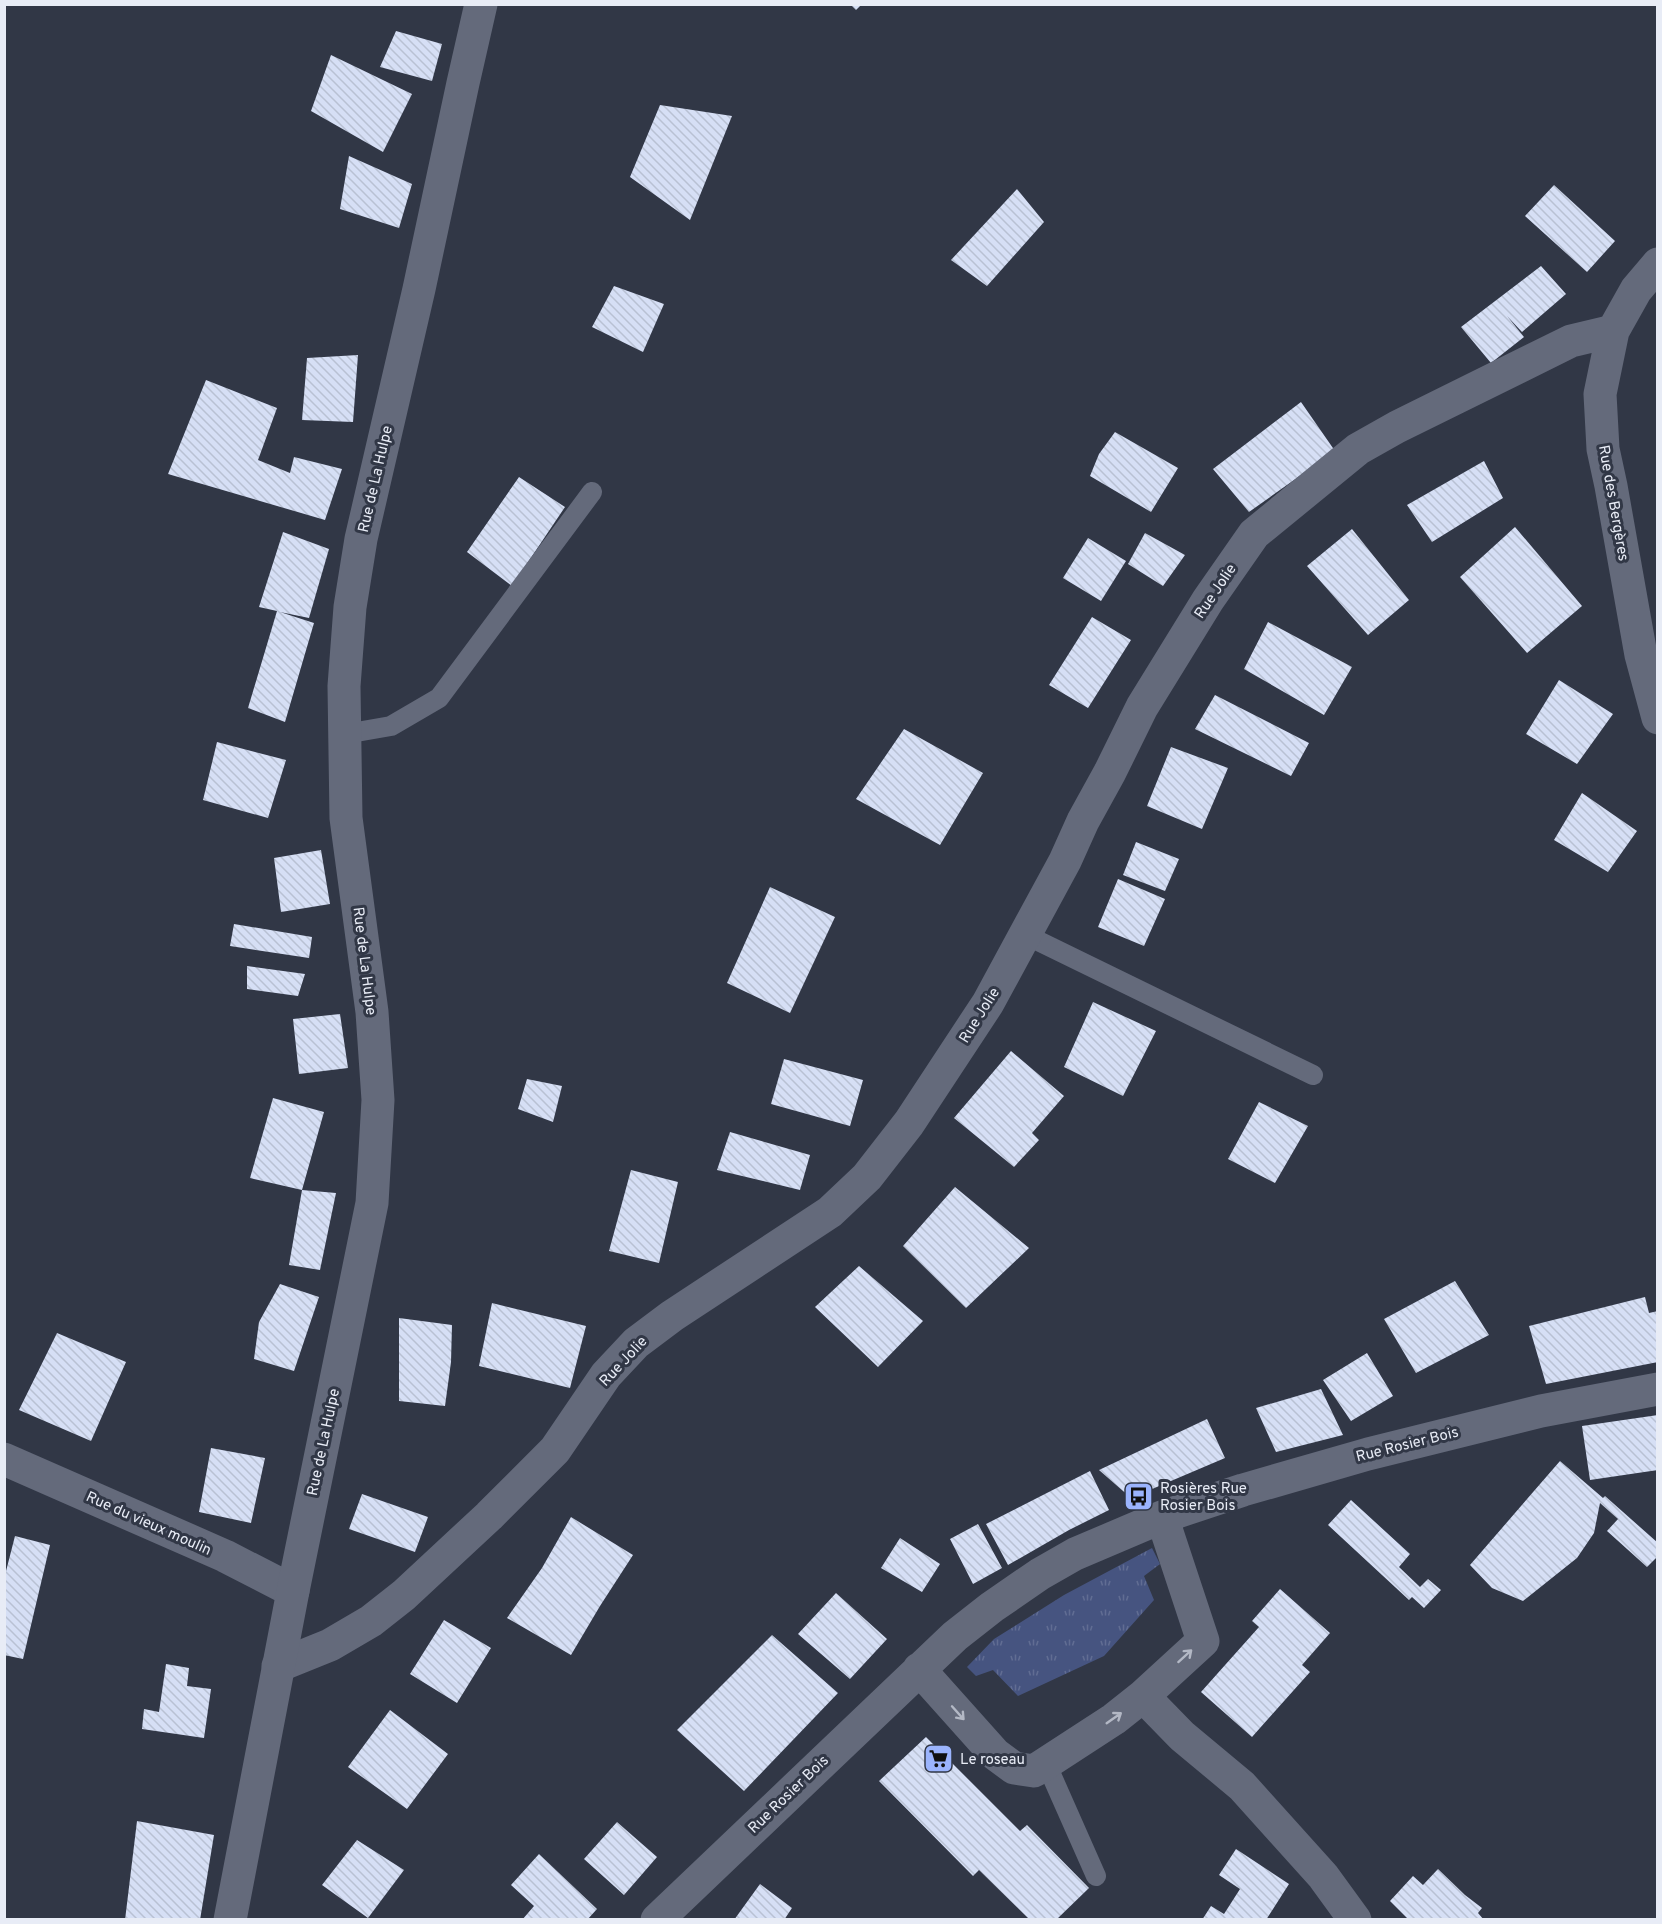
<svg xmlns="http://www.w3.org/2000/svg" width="1662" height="1924" viewBox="0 0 1662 1924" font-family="Overpass,sans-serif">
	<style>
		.grass { fill: url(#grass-tufts) }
		.building { fill: url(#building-back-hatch) }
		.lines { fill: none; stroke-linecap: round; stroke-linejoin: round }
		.lane { stroke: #646a7b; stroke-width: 20 }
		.street { stroke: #646a7b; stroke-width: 33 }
		.secondary { stroke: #646a7b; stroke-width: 33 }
		.oneway { stroke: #b3b8c5 }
		.labels { text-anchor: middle; stroke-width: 6; stroke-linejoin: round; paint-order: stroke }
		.street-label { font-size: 15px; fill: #e8ecf6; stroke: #313746 }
		.poi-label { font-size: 15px; fill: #e8ecf6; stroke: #313746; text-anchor: start }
	</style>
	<defs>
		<pattern id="grass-tufts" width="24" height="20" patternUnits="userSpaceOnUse" patternTransform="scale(1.5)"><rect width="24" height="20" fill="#465480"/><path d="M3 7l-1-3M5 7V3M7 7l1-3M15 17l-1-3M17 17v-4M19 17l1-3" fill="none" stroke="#616d93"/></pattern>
		<pattern id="building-back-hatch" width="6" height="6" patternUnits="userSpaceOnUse" patternTransform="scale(1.5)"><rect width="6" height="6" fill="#d6dff5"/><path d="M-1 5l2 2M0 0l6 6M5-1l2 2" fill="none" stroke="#b9c1d3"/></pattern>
	</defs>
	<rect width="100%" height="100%" fill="#313746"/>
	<!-- grass -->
	<path class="grass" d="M1152 1548 1160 1564 1144 1576 1154 1600 1104 1656 1018 1696 993 1670 976 1676 967 1667 994 1639 1064 1595Z"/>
	<!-- building -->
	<path class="building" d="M850 4H862L856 10Z
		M396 31 442 44 432 81 380 67Z
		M331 55 412 94 383 152 311 111Z
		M660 105 732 116 690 220 630 177Z
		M349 156 412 184 399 228 340 209Z
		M1554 185 1615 241 1587 272 1525 216Z
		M1017 189 1044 222 987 286 951 260Z
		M1541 266 1566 294 1522 332 1507 316 1524 337 1491 363 1461 327Z
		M614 286 664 304 643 352 592 327Z
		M358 355 353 422 302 420 307 358Z
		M206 380 277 408 258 460 290 473 294 457 342 469 325 520 168 474Z
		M1301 402 1335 451 1249 512 1213 469Z
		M1115 432 1178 468 1151 512 1090 476 1099 454Z
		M1484 461 1503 498 1432 542 1407 505Z
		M519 477 565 507 512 586 467 552Z
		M1515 527 1582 606 1527 653 1460 577Z
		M1352 529 1409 600 1368 635 1307 566Z
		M283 532 329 549 309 618 280 612 314 623 285 722 248 708 277 611 259 607Z
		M1145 533 1185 555 1163 586 1128 564Z
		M1088 538 1126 561 1101 601 1063 578Z
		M1092 617 1131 640 1088 708 1049 685Z
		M1268 622 1352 667 1324 715 1244 669Z
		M1559 680 1613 714 1577 764 1526 734Z
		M1215 695 1309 743 1291 776 1195 729Z
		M904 729 983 773 940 845 856 799Z
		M217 742 286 760 268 818 203 800Z
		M1171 747 1228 768 1202 829 1147 806Z
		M1582 793 1637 831 1608 872 1554 840Z
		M1136 842 1179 859 1165 891 1123 875Z
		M321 850 330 904 281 912 274 858Z
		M1118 879 1165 899 1144 946 1098 927Z
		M770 887 835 917 790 1013 727 983Z
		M234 924 312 937 309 958 230 946Z
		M247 966 305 974 298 996 247 989Z
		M1093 1002 1156 1031 1123 1096 1064 1067Z
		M340 1014 348 1068 299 1074 293 1019Z
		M1011 1051 1064 1096 1032 1133 1039 1140 1014 1167 954 1118Z
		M784 1059 863 1080 850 1126 771 1104Z
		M527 1079 562 1086 553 1122 518 1109Z
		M273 1098 324 1112 302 1190 250 1178Z
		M1259 1102 1308 1126 1275 1183 1228 1159Z
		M730 1132 810 1155 800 1190 717 1170Z
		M631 1170 678 1182 659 1263 609 1251Z
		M955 1187 1029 1248 966 1308 903 1246Z
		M302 1190 336 1193 320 1270 289 1265Z
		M859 1266 923 1321 878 1367 815 1307Z
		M1455 1281 1489 1335 1416 1373 1384 1319Z
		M280 1284 319 1297 294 1371 254 1359 259 1322Z
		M1645 1297 1649 1313 1658 1311V1362L1546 1384 1529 1326Z
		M492 1303 586 1326 570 1388 479 1366Z
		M399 1318 452 1325 451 1362 445 1406 399 1401Z
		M57 1333 126 1362 91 1441 19 1410Z
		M1367 1353 1393 1396 1351 1421 1323 1380Z
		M1321 1389 1343 1435 1276 1452 1256 1408Z
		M1658 1415V1470L1590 1480 1582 1426Z
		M1207 1419 1225 1458 1131 1498 1099 1470Z
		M211 1448 265 1458 251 1523 199 1512Z
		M1560 1461 1603 1498 1605 1496 1658 1543V1556L1647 1567 1607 1531 1618 1519 1600 1503 1594 1533 1577 1558 1523 1601 1492 1588 1470 1565Z
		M1090 1471 1109 1510 1069 1530 1008 1565 986 1524Z
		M362 1494 428 1517 415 1552 349 1529Z
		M1351 1500 1410 1554 1399 1567 1420 1587 1428 1579 1441 1590 1424 1608 1412 1597 1409 1600 1328 1525Z
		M571 1517 633 1555 600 1606 571 1655 507 1618 542 1568Z
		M978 1524 1002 1568 973 1584 950 1539Z
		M15 1536 50 1545 23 1659 4 1655V1579Z
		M900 1538 940 1564 922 1592 881 1568Z
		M1280 1589 1330 1633 1302 1665 1310 1672 1252 1737 1201 1692 1259 1627 1252 1621Z
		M836 1593 887 1639 850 1679 798 1634Z
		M444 1620 491 1648 457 1703 410 1674Z
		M772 1635 838 1693 744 1791 677 1730Z
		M166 1664 189 1668 187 1686 211 1689 204 1738 142 1729 144 1709 159 1712Z
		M390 1710 448 1754 407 1809 348 1767Z
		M926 1737 1020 1831 1027 1825 1089 1888 1056 1920H1030L979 1870 973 1876 879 1781Z
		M137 1821 214 1835 200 1920H125Z
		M617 1822 657 1857 624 1895 584 1859Z
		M357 1840 404 1870 368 1918 322 1885Z
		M1236 1849 1289 1884 1266 1920H1202L1211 1906 1224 1914 1240 1889 1219 1875Z
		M539 1854 597 1909 587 1920H522L534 1906 511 1885Z
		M1438 1869 1465 1895 1482 1908 1478 1913 1484 1920H1409L1390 1901 1413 1876 1423 1885Z
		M760 1884 792 1908 784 1920H734Z"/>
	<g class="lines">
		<!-- lane -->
		<path class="lane" d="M345 734 391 726 439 698 592 492
			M1026 935 1313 1075
			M1046 1763 1096 1876"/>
		<!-- street -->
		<path class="street" d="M1658 264 1636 290 1613 331 1600 394 1603 449 1611 486 1641 655 1658 718
			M4 1459 225 1556 293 1591
			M278 1666 330 1645 371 1621 404 1595 489 1516 555 1450 606 1375 636 1343 672 1316 830 1212 867 1177 909 1123 988 1003 1065 861 1083 821 1110 772 1142 707 1208 600 1254 534 1358 449 1397 427 1571 341 1613 331
			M919 1669 995 1754 1014 1768 1034 1771 1114 1719 1143 1696 1203 1641 1162 1517
			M1143 1696 1182 1736 1242 1786 1323 1876 1355 1920
			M657 1920 955 1636 992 1607 1040 1574 1075 1554 1162 1517 1243 1490 1368 1454 1541 1411 1658 1389"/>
		<!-- secondary -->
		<path class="secondary" d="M230 1920 293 1591 372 1203 378 1100 372 1012 346 818 344 686 350 607 361 539 419 289 463 83 481 4"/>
	</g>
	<!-- one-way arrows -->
	<defs><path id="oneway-shaft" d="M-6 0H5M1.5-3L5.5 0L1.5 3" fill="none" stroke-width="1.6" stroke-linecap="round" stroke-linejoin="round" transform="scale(1.5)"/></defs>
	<g class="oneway">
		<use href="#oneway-shaft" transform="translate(1185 1656) rotate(-42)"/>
		<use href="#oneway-shaft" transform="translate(958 1713) rotate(48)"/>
		<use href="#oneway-shaft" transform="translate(1114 1718) rotate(-35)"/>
	</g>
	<!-- icons -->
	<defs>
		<symbol id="bus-square" viewBox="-11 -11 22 22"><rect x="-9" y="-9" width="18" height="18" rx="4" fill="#9bb4fd" stroke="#313746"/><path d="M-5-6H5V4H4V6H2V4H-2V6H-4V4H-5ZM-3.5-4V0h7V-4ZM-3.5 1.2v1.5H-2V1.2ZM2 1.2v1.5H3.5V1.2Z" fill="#111"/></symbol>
		<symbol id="supermarket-square" viewBox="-11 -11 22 22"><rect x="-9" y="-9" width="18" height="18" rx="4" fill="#9bb4fd" stroke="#313746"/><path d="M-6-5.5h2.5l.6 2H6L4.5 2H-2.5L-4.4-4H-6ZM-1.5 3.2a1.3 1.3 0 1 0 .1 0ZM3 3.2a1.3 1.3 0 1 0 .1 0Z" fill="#111"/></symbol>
	</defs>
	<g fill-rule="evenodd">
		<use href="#bus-square" x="1122" y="1480" width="33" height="33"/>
		<use href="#supermarket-square" x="922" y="1742" width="33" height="33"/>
	</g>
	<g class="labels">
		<!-- street labels -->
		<g class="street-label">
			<text transform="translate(375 479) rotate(-77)" y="5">Rue de La Hulpe</text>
			<text transform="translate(1614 503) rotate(80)" y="5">Rue des Bergères</text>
			<text transform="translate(1215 591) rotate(-56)" y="5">Rue Jolie</text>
			<text transform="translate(365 961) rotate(83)" y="5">Rue de La Hulpe</text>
			<text transform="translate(979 1015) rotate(-58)" y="5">Rue Jolie</text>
			<text transform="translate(623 1361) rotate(-47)" y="5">Rue Jolie</text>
			<text transform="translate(323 1442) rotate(-78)" y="5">Rue de La Hulpe</text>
			<text transform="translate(1407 1444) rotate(-14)" y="5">Rue Rosier Bois</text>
			<text transform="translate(149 1523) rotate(24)" y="5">Rue du vieux moulin</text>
			<text transform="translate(788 1794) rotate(-44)" y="5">Rue Rosier Bois</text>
		</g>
		<!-- poi labels -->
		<g class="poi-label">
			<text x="1160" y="1493">Rosières Rue<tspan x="1160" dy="17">Rosier Bois</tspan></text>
			<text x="960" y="1764">Le roseau</text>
		</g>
	</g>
	<!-- border -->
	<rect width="1662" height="1924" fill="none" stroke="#e8ecf6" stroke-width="12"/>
</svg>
